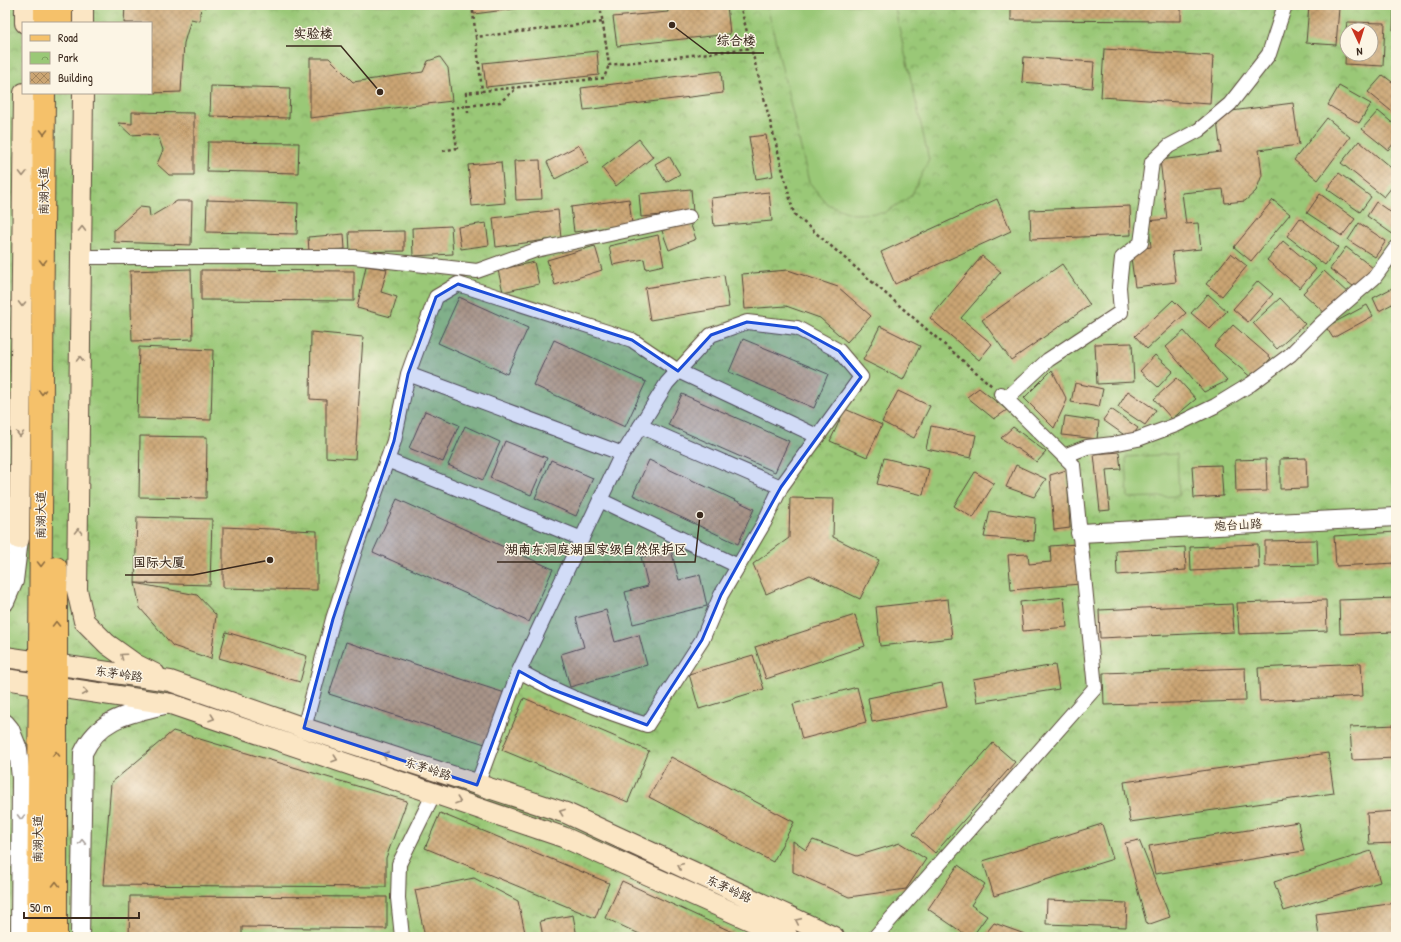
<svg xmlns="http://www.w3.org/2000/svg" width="1401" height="942" viewBox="0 0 1401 942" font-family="'Patrick Hand','LXGW WenKai TC',sans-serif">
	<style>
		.park { fill: url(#park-crowns); stroke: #6a794a; fill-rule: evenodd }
		.garden { fill: #9ac877; stroke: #6a794a }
		.building { fill: url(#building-cross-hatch) }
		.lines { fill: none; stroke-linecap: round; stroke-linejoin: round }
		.minor-casing { stroke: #574638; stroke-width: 16 }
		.tertiary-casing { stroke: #574638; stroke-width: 20 }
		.secondary-casing { stroke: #574638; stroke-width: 22 }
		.primary-casing { stroke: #574638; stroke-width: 24 }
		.path { stroke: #574638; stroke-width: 2.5; stroke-dasharray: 3 3; stroke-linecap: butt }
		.minor { stroke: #fff; stroke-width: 14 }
		.tertiary { stroke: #fff; stroke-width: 18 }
		.secondary { stroke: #fbe6c4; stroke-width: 20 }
		.primary { stroke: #f5c16b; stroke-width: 22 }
		.oneway { stroke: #8f6e41 }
		.oneway2 { stroke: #9b8871 }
		.oneway3 { stroke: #a79f9a }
		.marked { fill: #1d4ed8; fill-opacity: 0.2; stroke: #1d4ed8; stroke-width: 3; stroke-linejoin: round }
		.labels { text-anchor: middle; stroke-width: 3; stroke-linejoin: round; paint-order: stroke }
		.street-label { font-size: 12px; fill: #3b2a1e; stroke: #fcf5e5 }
		.leader { fill: none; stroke: #3b2a1e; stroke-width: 1.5 }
		.callout-dot { fill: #3b2a1e; stroke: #fcf5e5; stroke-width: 1.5 }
		.callout-label { font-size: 13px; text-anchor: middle; font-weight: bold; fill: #3b2a1e; stroke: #fcf5e5; stroke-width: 3; stroke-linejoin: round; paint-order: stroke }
	</style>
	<defs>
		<pattern id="park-crowns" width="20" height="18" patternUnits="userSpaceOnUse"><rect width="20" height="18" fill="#9ac877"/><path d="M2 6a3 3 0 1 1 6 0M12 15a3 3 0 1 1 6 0" fill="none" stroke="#7fa361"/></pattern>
		<pattern id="building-cross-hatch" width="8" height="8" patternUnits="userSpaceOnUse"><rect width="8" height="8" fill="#cba573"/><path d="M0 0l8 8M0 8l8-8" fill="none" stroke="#a6875e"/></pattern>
	</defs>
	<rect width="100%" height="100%" fill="#fcf5e5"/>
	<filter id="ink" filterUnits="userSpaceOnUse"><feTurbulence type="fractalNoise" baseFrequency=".025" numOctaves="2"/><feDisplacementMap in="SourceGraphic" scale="8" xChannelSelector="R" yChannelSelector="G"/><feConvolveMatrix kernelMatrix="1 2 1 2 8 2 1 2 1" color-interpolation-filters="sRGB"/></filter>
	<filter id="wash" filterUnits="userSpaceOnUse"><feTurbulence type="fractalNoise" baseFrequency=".012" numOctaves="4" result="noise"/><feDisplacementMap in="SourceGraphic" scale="16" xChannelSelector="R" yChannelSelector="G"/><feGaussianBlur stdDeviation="0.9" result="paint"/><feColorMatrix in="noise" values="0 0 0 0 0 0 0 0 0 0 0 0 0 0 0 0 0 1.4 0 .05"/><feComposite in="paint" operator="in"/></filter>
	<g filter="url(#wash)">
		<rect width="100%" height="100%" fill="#f5e3c9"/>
		<!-- park -->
		<path class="park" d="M5 5H1396V937H5ZM23 23H151V93H23ZM1347 30H1371V54H1347Z"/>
		<!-- garden -->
		<path class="garden" d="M767 5H894L929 160 911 196 884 213 852 214 827 204 809 182Z
			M1177 454 1179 496 1128 498 1126 457Z"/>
		<g id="blocks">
			<!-- building -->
			<path class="building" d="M125 5H207L200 12V21L191 19 184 43 181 92 151 93V23H124Z
				M473 5H536V6L474 14Z
				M667 5H727L730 34 617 46 613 17 668 12Z
				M1011 5H1181V21L1011 20Z
				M1309 5 1339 8 1336 45 1306 43Z
				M1394 7H1396V30H1393Z
				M1347 22 1385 23 1383 66 1345 64 1346 39 1347 54H1371V30H1346Z
				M1104 49 1213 56 1210 104 1101 97Z
				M597 51 599 75 486 87 483 63Z
				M440 57 448 68 452 101 310 118V58H329L353 82 423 72 428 61Z
				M1024 57 1094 62 1092 88 1022 82Z
				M721 71 723 93 584 110 581 88Z
				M1383 75 1396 85V115L1368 92Z
				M211 86 290 88 289 118 210 116Z
				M1339 86 1371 104 1359 123 1328 105Z
				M1293 103 1299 145 1259 150 1262 175 1256 191 1245 201 1225 203 1223 189 1182 193 1186 224 1198 223 1201 249 1172 252 1176 282 1135 287 1130 250 1151 247 1148 221 1167 219 1160 160 1221 152 1216 113Z
				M1378 111 1396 126V141L1388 150 1362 129Z
				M132 112 194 113V175H169L157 164 163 150 158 136 146 134 131 135 118 123 132 124Z
				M1327 118 1350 137 1318 180 1294 160Z
				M766 135 773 176 756 179 749 137Z
				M639 139 653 157 616 186 602 168Z
				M1359 141 1396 172V182L1384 197 1341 163Z
				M208 142 299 143 298 173 207 171Z
				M579 145 588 162 555 179 547 162Z
				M669 156 680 174 666 182 655 164Z
				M540 160 542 199 516 200 514 161Z
				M501 162 505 203 472 206 468 165Z
				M1339 173 1371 197 1360 212 1327 189Z
				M691 189 693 212 641 217 639 194Z
				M769 192 772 221 714 226 711 198Z
				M1320 194 1355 219 1342 236 1307 213Z
				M629 199 632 224 574 232 571 207Z
				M997 199 1011 231 895 284 881 252Z
				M207 200 298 203 297 234 206 232Z
				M1273 200 1290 214 1251 261 1234 247Z
				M177 201H192L191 245 114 242V230L140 207 149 208 150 217Z
				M1376 202 1396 216V232L1394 235 1367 216Z
				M1130 206 1131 235 1031 239 1030 210Z
				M558 210 561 238 496 247 493 218Z
				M1300 218 1338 247 1325 265 1287 236Z
				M689 220 696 239 669 250 662 231Z
				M486 223 489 245 461 249 458 227Z
				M1359 223 1386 241 1375 257 1348 240Z
				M451 226 453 254 413 256 412 228Z
				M404 231V251L350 252 349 232Z
				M344 234 345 249 309 251 308 237Z
				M658 235 664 265 646 269 644 259 613 265 609 246Z
				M1283 241 1316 269 1300 288 1267 260Z
				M595 246 602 270 555 285 547 260Z
				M1346 247 1373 268 1357 289 1330 269Z
				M1231 253 1247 266 1222 296 1206 284Z
				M982 256 1001 272 961 318 992 344 979 360 930 318Z
				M1393 256H1396V279L1393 278Z
				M534 262 539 284 503 292 498 270Z
				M1062 264 1090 305 1011 360 982 320Z
				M366 266 387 269 381 292 397 297 391 317 357 308Z
				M191 269 193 339 132 341 130 271Z
				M201 270 354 271V301L201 300Z
				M788 270 838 287 871 316 847 342 820 318 786 306 745 309 742 274Z
				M1324 271 1349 294 1328 316 1303 293Z
				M724 275 729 307 650 320 645 288Z
				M1258 281 1273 294 1248 322 1233 309Z
				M1396 286V302L1379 311 1373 298Z
				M1208 294 1227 311 1210 329 1191 313Z
				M459 297 528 328 507 374 438 343Z
				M1280 298 1305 324 1277 349 1253 323Z
				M1173 300 1186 313 1147 349 1135 336Z
				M1367 305 1373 316 1333 338 1326 327Z
				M1233 325 1271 358 1253 379 1214 346Z
				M880 326 920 346 903 380 863 360Z
				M1184 331 1227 381 1204 392 1166 347Z
				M311 332 363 337 355 459 326 457V400L310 399Z
				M743 339 828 374 814 408 729 372Z
				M554 340 646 382 625 427 533 385Z
				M1132 343 1134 382 1097 384 1095 344Z
				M139 347 213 350 211 420 137 418Z
				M1155 355 1173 371 1158 387 1140 371Z
				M1052 370 1067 400 1054 428 1024 398Z
				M1177 378 1196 399 1172 419 1154 399Z
				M1075 383 1103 389 1099 407 1071 402Z
				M979 388 1007 410 994 419 967 397Z
				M898 391 930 406 914 438 882 422Z
				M1128 391 1156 410 1145 425 1118 407Z
				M682 394 789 441 775 472 668 425Z
				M845 409 882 425 867 457 830 441Z
				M1111 409 1138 428 1130 439 1103 420Z
				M425 411 459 425 443 462 409 448Z
				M1065 416 1099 421 1097 439 1062 435Z
				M465 426 500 442 483 480 448 465Z
				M931 426 976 435 971 458 926 449Z
				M1013 427 1046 452 1037 462 1001 438Z
				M140 436 207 437 206 498 139 497Z
				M505 441 547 458 531 495 490 478Z
				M1119 452 1121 469 1106 470 1110 510 1100 511 1094 454Z
				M884 458 929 469 923 495 877 484Z
				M1306 458 1307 488 1280 489V459Z
				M1266 459 1267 491 1236 492 1235 460Z
				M551 460 593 478 576 516 535 498Z
				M649 460 754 509 738 544 633 495Z
				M1016 465 1046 479 1034 497 1006 487Z
				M1221 465 1223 496 1194 498 1192 466Z
				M1067 470 1070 528 1054 530 1050 475Z
				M975 472 994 484 973 518 954 506Z
				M790 498 834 499 833 537 879 560 860 599 810 575 766 594 753 564 789 538Z
				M397 499 553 569 529 622 373 552Z
				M990 511 1035 518 1034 541 984 537Z
				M137 517 212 519 210 585 135 583 197 595 216 615 211 659 173 646 140 608 135 583Z
				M223 527 317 531V590L223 588Z
				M1396 532V563L1336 566 1334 536Z
				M1317 540 1318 565 1265 566V541Z
				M1077 544 1080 584 1011 590 1008 555 1028 554 1029 564 1051 562 1050 546Z
				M1258 544 1259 568 1191 571 1190 547Z
				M1185 547 1186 570 1117 575 1116 551Z
				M671 550 679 580 700 575 707 606 633 624 625 592 648 586 641 557Z
				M1064 597 1067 627 1023 631 1020 602Z
				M1396 598V632L1340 634 1339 600Z
				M948 599 952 638 880 646 876 607Z
				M1326 600 1327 631 1239 634 1237 603Z
				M1232 604 1234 632 1100 638 1099 610Z
				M606 610 615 642 639 635 647 665 570 687 561 654 584 647 576 618Z
				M855 615 865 646 766 679 755 647Z
				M226 632 307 656 300 682 219 658Z
				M346 642 505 693 488 745 329 694Z
				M753 655 764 689 699 709 689 674Z
				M1361 663 1363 696 1260 701 1258 668Z
				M1055 665 1059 689 977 702 973 679Z
				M1245 668 1246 701 1104 705 1103 673Z
				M942 683 947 707 872 722 868 698Z
				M857 687 866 722 802 739 793 704Z
				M524 698 649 751 628 802 502 750Z
				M1396 725V758L1352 760 1350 727Z
				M173 731 407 801 386 858V887L103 885 111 783Z
				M993 743 1015 762 935 853 913 834Z
				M1328 753 1334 793 1130 822 1124 782Z
				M671 757 794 822 773 862 649 797Z
				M1396 811V843L1369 844 1367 813Z
				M440 813 609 883 595 918 425 848Z
				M1298 822 1304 851 1155 874 1149 846Z
				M1102 824 1113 859 994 896 983 861Z
				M813 840 857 856 900 843 926 859 906 889 849 897 793 872V841L806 850Z
				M1139 840 1170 917 1147 925 1125 843Z
				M1371 851 1380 882 1284 911 1274 882Z
				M958 865 985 884 971 905 987 916 972 937H969L928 909Z
				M474 878 518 901 526 937H425L415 890Z
				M622 881 743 937H646L605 918Z
				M130 896 387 897V929L242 927V937H129Z
				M1047 900 1127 903 1126 927 1046 924Z
				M1396 903V936L1319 937 1316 914Z
				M573 915 577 937H543L540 921Z
				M994 923 1033 937H983Z"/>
		</g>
	</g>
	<g filter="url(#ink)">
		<use href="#blocks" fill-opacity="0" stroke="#574638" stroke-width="1"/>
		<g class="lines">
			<defs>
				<path id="minor" d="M81 257H354L477 271 536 250 689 217
					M408 374 623 454
					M1006 399 1048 360 1121 312 1119 287 1122 258 1141 243 1152 162 1169 146 1199 130 1230 104 1269 54 1285 5
					M640 426 781 487
					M1064 456 1087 447 1113 444 1138 439 1176 425 1215 406 1251 384 1290 355 1323 322 1374 278 1396 248
					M387 460 582 539
					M600 500 738 566
					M304 728 333 619 357 544 394 441 408 374 436 297 458 284 632 340 678 371 817 436
					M477 785 519 671 618 462 667 383 711 335 747 322 797 328 839 351 861 377 781 487 764 523 721 595 702 640 647 725C602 711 560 694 519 671
					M402 937 398 898 399 864 434 793
					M875 937 1095 688 1073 465 1001 394"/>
				<path id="tertiary" d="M1080 533 1396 517
					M5 602 14 581 19 539
					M5 723 10 729 18 749 21 778 20 937
					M80 937 83 753C100 716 133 713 168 704"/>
				<path id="secondary" d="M25 23V5
					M83 23V5
					M83 93 77 590 84 621 107 644 135 664 155 674
					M19 539 24 93
					M5 657 170 681 304 728 566 813 834 937
					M5 679 171 704 563 837 788 937"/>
				<path id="primary" d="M45 23V5
					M61 23V5
					M56 568V937
					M38 937 44 93"/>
			</defs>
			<!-- minor casing -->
			<use href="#minor" class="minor-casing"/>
			<!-- tertiary casing -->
			<use href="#tertiary" class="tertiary-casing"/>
			<!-- secondary casing -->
			<use href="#secondary" class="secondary-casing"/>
			<!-- primary casing -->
			<use href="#primary" class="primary-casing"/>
			<!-- path -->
			<path class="path" d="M472 5 476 37 603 22
				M600 5 609 65 751 48
				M740 5 794 214 992 386
				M476 37 482 91 604 78 609 65
				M468 113 466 93 482 91
				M443 151 457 148 451 108 500 102 517 88"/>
			<!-- minor -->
			<use href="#minor" class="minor"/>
			<!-- tertiary -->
			<use href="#tertiary" class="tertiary"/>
			<!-- secondary -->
			<use href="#secondary" class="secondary"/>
			<!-- primary -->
			<use href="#primary" class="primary"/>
		</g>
		<!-- one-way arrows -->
		<defs><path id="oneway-chevron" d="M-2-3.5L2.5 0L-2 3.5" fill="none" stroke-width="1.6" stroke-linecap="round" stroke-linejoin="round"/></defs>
		<g class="oneway">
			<use href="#oneway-chevron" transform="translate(44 132) rotate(90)"/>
			<use href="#oneway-chevron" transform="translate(43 262) rotate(90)"/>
			<use href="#oneway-chevron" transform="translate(42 392) rotate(90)"/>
			<use href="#oneway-chevron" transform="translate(41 564) rotate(90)"/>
			<use href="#oneway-chevron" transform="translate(56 624) rotate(-90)"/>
			<use href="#oneway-chevron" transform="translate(56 754) rotate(-90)"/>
			<use href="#oneway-chevron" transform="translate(56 884) rotate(-90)"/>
		</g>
		<g class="oneway2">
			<use href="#oneway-chevron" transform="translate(23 174) rotate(91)"/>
			<use href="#oneway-chevron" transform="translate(82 229) rotate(-89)"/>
			<use href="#oneway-chevron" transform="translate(22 304) rotate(91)"/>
			<use href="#oneway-chevron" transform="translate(80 359) rotate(-89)"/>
			<use href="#oneway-chevron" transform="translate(20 434) rotate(91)"/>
			<use href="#oneway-chevron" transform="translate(78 531) rotate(-89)"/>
			<use href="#oneway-chevron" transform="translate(123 656) rotate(-145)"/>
			<use href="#oneway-chevron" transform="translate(85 692) rotate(8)"/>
			<use href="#oneway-chevron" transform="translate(212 718) rotate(19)"/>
			<use href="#oneway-chevron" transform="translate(385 755) rotate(-162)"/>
			<use href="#oneway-chevron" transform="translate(335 759) rotate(19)"/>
			<use href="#oneway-chevron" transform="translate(458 801) rotate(19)"/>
			<use href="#oneway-chevron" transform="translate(562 812) rotate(-160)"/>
			<use href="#oneway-chevron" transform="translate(680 866) rotate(-155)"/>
			<use href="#oneway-chevron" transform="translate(798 921) rotate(-155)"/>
		</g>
		<g class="oneway3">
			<use href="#oneway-chevron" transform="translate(21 817) rotate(91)"/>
			<use href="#oneway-chevron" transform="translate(82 842) rotate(-89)"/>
		</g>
	</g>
	<!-- marked area -->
	<path class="marked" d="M458 284 632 340 678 371 711 335 747 322 797 328 839 351 861 377 781 487 721 595 702 640 647 725 551 689 519 671 477 785 304 728 333 619 394 441 408 374 436 297Z"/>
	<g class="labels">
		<!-- street labels -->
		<g class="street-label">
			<text transform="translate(44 191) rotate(-90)" y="4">南湖大道</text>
			<text transform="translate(41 515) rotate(-90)" y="4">南湖大道</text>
			<text transform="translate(1238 525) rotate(-3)" y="4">炮台山路</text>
			<text transform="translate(119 674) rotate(8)" y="4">东茅岭路</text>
			<text transform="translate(428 769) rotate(18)" y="4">东茅岭路</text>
			<text transform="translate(38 839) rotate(-90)" y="4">南湖大道</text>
			<text transform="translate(729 889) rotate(25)" y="4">东茅岭路</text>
		</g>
	</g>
	<!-- callouts -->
	<path class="leader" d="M380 92L341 46H286M672 25L709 53H764M700 515L695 562H497M270 560L193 575H125"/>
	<g class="callout-dot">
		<circle cx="380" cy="92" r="4"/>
		<circle cx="672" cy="25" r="4"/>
		<circle cx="700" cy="515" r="4"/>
		<circle cx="270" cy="560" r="4"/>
	</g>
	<g class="callout-label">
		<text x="313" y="38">实验楼</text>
		<text x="736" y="45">综合楼</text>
		<text x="596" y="554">湖南东洞庭湖国家级自然保护区</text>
		<text x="159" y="567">国际大厦</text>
	</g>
	<!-- margin -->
	<rect width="1401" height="942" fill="none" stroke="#fcf5e5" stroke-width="20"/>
	<!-- legend -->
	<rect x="22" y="22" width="130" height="72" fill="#fcf5e5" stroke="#afa495"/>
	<rect x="30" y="35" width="20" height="6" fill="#f5c16b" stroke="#afa495"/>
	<text x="58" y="42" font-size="12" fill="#3b2a1e">Road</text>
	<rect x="30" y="52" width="20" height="12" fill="url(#park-crowns)" stroke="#afa495"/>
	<text x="58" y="62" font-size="12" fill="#3b2a1e">Park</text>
	<rect x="30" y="72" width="20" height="12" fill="url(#building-cross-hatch)" stroke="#afa495"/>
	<text x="58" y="82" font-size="12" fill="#3b2a1e">Building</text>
	<!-- north arrow -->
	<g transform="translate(1359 42) rotate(176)"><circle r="19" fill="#fcf5e5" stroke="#afa495"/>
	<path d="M0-3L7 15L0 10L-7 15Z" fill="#c8321e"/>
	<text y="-6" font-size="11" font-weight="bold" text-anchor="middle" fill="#3b2a1e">N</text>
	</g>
	<!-- scale -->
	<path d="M24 912v6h115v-6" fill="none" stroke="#3b2a1e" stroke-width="2"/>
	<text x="30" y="912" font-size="12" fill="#3b2a1e" stroke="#fcf5e5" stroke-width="3" paint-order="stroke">50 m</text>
</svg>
